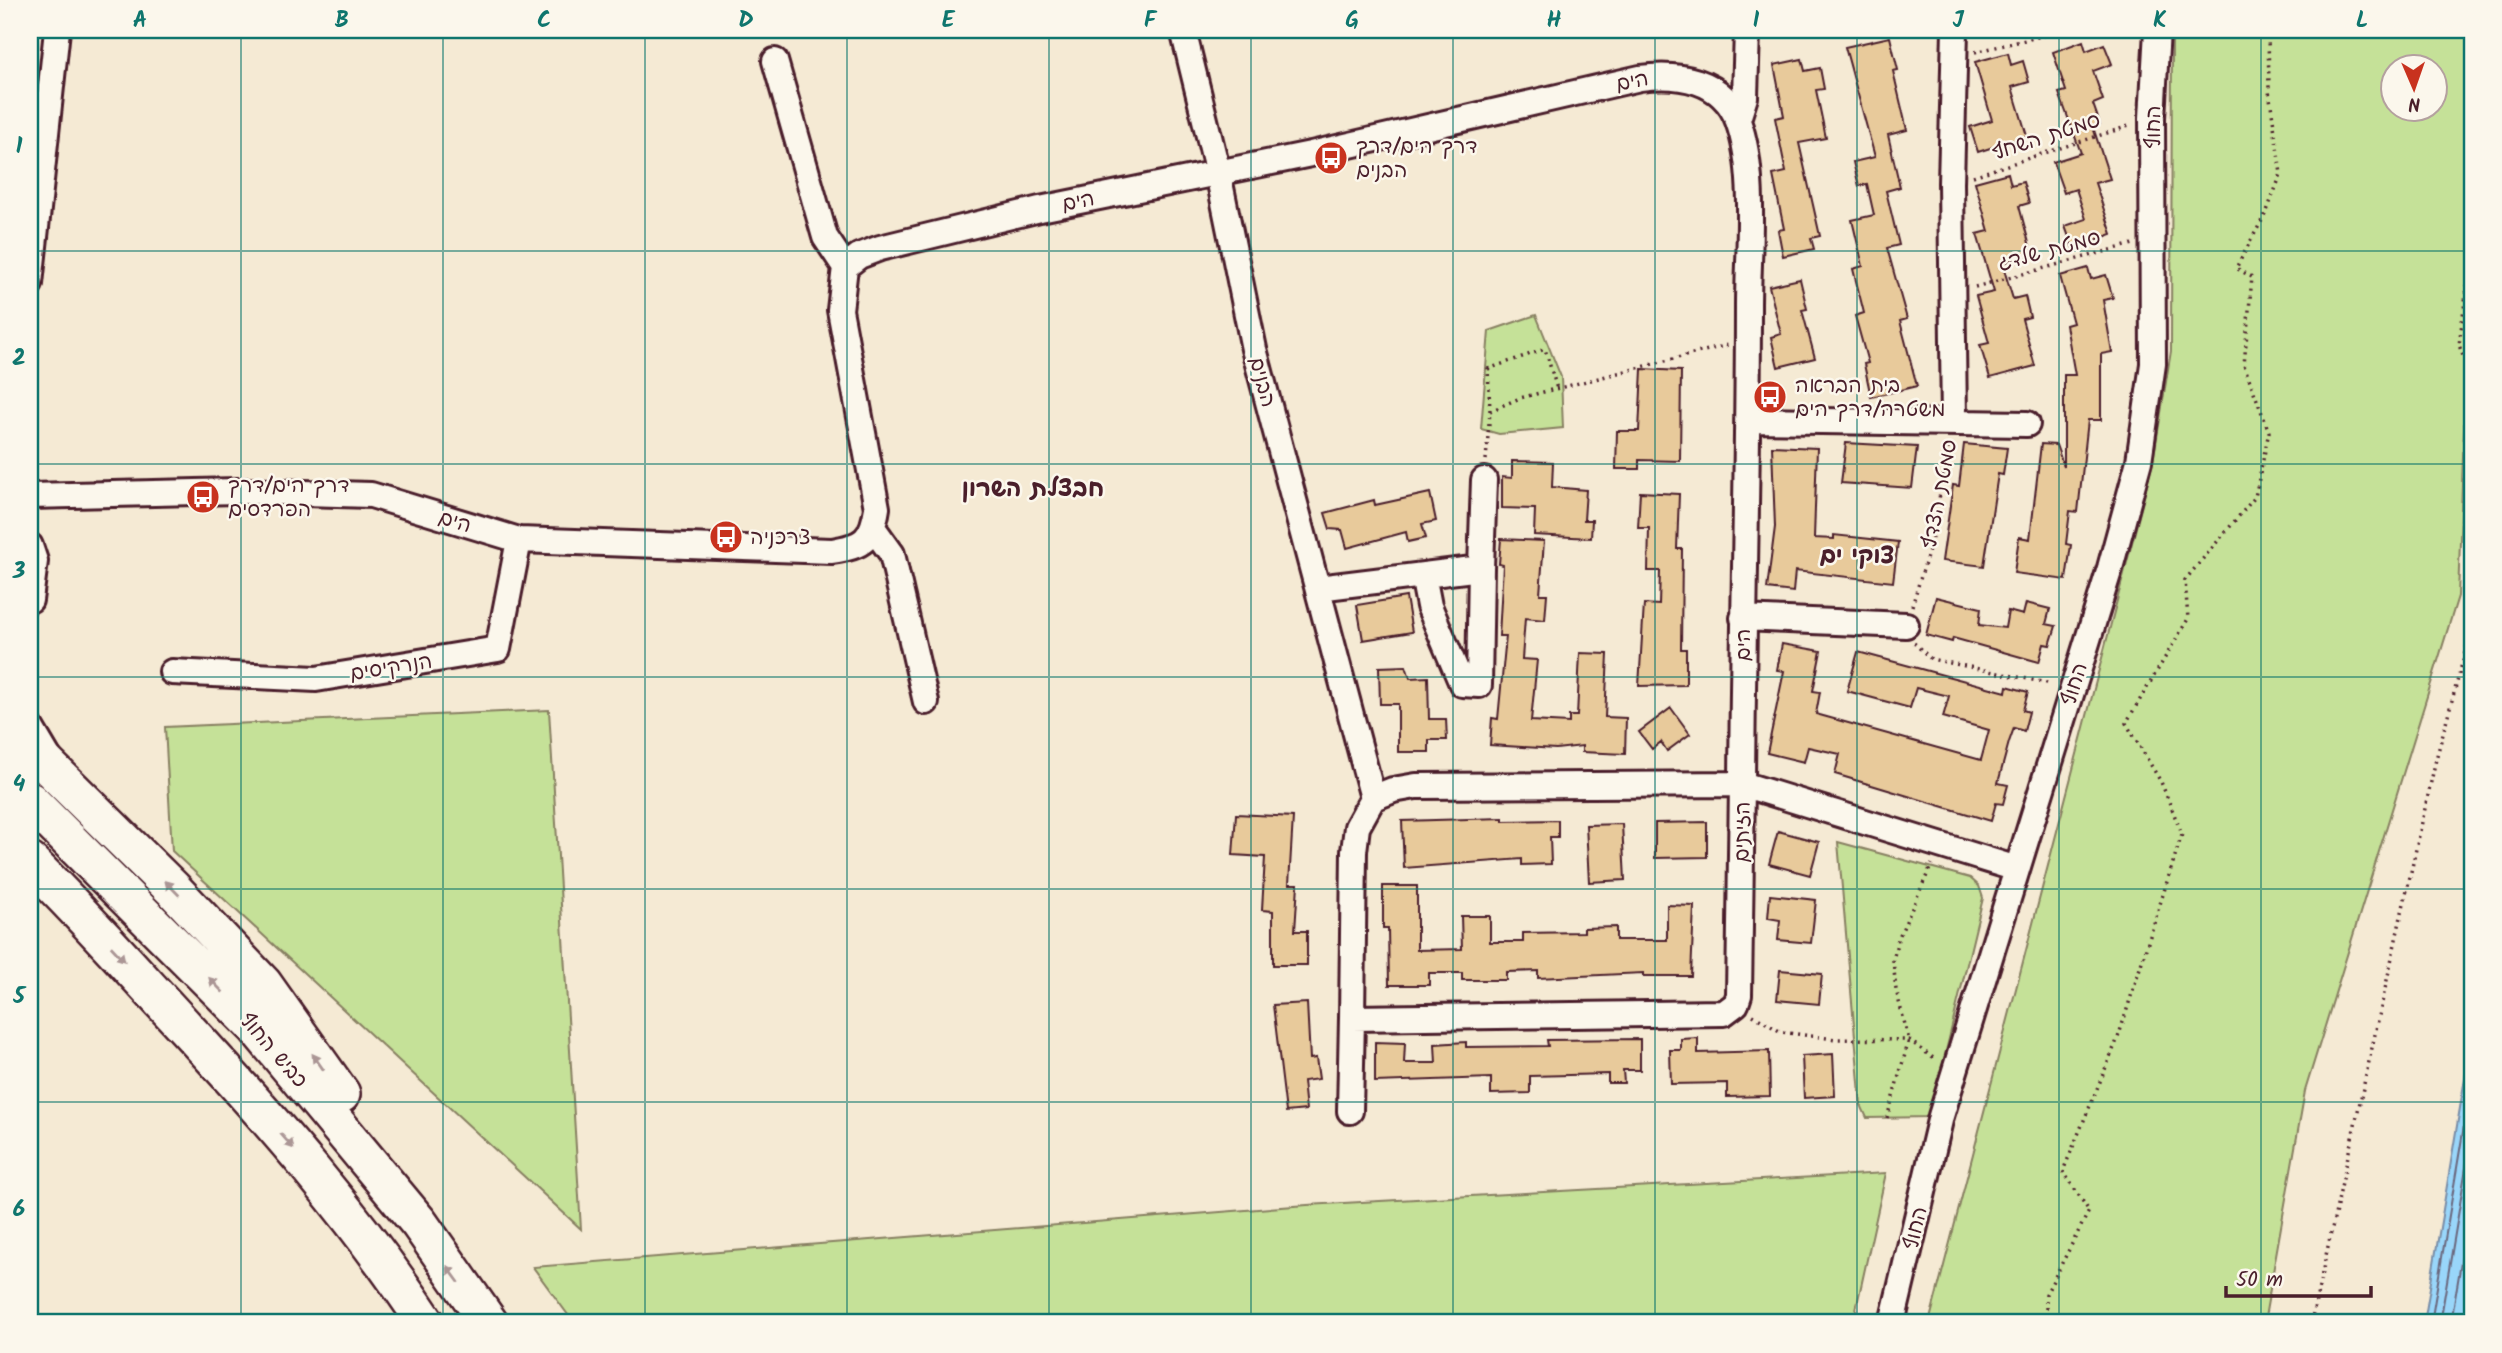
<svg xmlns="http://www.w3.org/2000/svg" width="2502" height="1353" viewBox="0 0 2502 1353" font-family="Kalam,'Playpen Sans Hebrew',sans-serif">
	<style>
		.green { fill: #c5e198; stroke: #888062; stroke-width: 2; fill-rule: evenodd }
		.water { fill: #99d6fa; stroke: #798da7; stroke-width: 2 }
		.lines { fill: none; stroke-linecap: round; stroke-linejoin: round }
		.shore { stroke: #6a687e; stroke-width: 2 }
		.building { fill: #e8ca9b; stroke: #4a1f2b; stroke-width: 2 }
		.minor-casing { stroke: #4a1f2b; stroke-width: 30 }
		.highway-casing { stroke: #4a1f2b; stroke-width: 42 }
		.path { stroke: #4a1f2b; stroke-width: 3.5; stroke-dasharray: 2 5; stroke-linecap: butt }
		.minor { stroke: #fbf7ec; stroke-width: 24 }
		.highway { stroke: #fbf7ec; stroke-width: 37 }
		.oneway { fill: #ab9695 }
		.grid { fill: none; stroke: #0f766e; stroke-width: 2; stroke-opacity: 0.55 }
		.labels { text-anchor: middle; stroke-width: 5; stroke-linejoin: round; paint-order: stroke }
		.street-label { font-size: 21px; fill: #4a1f2b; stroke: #fbf7ec }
		.poi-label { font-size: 21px; fill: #4a1f2b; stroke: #fbf7ec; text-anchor: start }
		.quarter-label { font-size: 24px; font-weight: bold; fill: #4a1f2b; stroke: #fbf7ec }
		.neatline { fill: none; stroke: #0f766e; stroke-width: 2.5 }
		.grid-label { font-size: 23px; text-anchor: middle; font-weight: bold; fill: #0f766e }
	</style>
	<rect width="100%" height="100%" fill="#f5ead4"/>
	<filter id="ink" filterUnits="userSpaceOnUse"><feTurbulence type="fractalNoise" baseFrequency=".0143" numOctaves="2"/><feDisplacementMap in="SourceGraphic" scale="14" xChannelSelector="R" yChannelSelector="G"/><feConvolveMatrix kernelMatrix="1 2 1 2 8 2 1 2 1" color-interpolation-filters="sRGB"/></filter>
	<g filter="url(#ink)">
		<!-- green -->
		<path class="green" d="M2172 30H2472V206L2458 596 2305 1091 2264 1323H1929L2153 462 2171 351ZM2436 66V108H2394V66Z
			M1536 315 1561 377 1563 428 1499 434 1481 429 1489 331Z
			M549 710 581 1229 172 851 165 727Z
			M1838 842 1970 878 1979 886 1983 898 1930 1117 1867 1118 1861 1105Z
			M1886 1173 1853 1323H574L533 1267 1307 1205Z"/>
		<!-- water -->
		<path class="water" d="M2472 1036V1323H2424Z"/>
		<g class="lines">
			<!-- shore -->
			<path class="shore" d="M2431 1323 2472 1078
				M2440 1323 2472 1132
				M2451 1323 2472 1196"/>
		</g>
		<!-- building -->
		<path class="building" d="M1890 37 1898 70 1893 71 1907 130 1888 135 1900 187 1886 191 1899 245 1887 248 1907 319 1900 321 1917 386 1871 397 1864 364 1868 363 1855 316 1864 313 1853 269 1863 266 1852 220 1874 215 1867 184 1859 186 1853 162 1875 157 1845 47Z
			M2083 41 2086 51 2104 44 2112 64 2093 71 2103 100 2093 104 2100 124 2093 127 2110 179 2095 183 2112 234 2073 248 2065 226 2086 219 2076 189 2064 193 2053 162 2081 153 2059 93 2066 91 2053 52Z
			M2008 53 2011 65 2023 61 2029 82 2012 87 2027 136 1978 152 1970 127 1992 120 1975 62Z
			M1802 59 1805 71 1820 68 1824 89 1816 90 1826 138 1799 143 1820 236 1811 238 1814 249 1783 256 1778 230 1784 229 1773 175 1786 172 1775 118 1784 116 1774 65Z
			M2008 173 2011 185 2023 182 2029 203 2019 206 2032 254 2002 263 2013 299 2025 296 2030 317 2022 319 2035 366 1990 378 1980 345 1989 343 1976 296 1994 292 1977 234 1989 231 1975 182Z
			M2088 268 2091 279 2106 275 2113 298 2103 300 2112 352 2101 354V420H2088L2078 512 2070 511 2066 544 2071 545 2066 580 2014 573 2019 537 2030 539 2041 444 2056 445 2064 467V375H2075L2066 325 2073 323 2060 276Z
			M1800 279 1807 309 1802 310 1815 358 1778 367 1771 337 1781 334 1769 286Z
			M1642 369 1681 371 1680 461 1639 460V469H1616L1617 431H1639Z
			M1846 443 1917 447 1912 488 1841 483Z
			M1964 444 2007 448 2003 475 1998 474 1984 566 1942 561 1953 485 1959 486Z
			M1772 446 1817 448 1814 538 1834 539V535L1898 542 1893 582 1795 571 1793 592 1767 589 1775 527Z
			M1512 461 1553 462 1552 487 1586 490 1584 520H1592L1591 538 1534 535 1535 509 1502 508V477L1512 478Z
			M1640 492 1679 494 1677 549H1682L1681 649H1686V685L1639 686 1644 604 1659 605 1660 571H1648L1649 528H1638Z
			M1430 493 1436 521 1422 524 1426 538 1408 542 1406 532 1347 548 1342 530 1330 529 1325 513 1374 500 1375 505Z
			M1501 539 1544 541 1540 594H1547L1545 620 1525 618 1522 659 1537 660 1531 721 1569 723V716H1577L1580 653 1608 654 1605 717 1626 718 1625 754 1582 752V746L1556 749 1490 745 1492 718 1498 719 1506 636H1499L1503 565 1499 564Z
			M1406 597 1412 632 1363 640 1357 605Z
			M1936 597 1981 608 1979 625 2005 628 2008 611 2023 615 2026 603 2050 609 2046 624 2056 626 2050 645 2044 644 2039 662 1953 638 1952 642 1926 635Z
			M1782 644 1821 651 1813 691 1820 692 1816 714 1981 760 1989 730 1943 717 1949 696 1916 688 1910 708 1847 691 1858 652 2006 692 2007 686 2028 692 2023 710 2029 712 2024 731 2014 728 2009 742 1998 783 2008 785 2003 804 1996 803 1991 821 1835 774 1840 754 1808 747 1804 762 1767 753 1784 671 1777 670Z
			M1406 666 1410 678 1428 677 1429 719H1446L1447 740H1429V752H1398V704H1380L1379 667Z
			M1671 708 1690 734 1667 751 1661 742 1652 749 1639 732Z
			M1236 814 1293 817 1289 884H1298L1295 931H1307V965H1273V911L1262 910 1265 857 1233 855Z
			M1503 818V821L1558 820V837H1550L1551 864 1522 865V859L1404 868 1402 821Z
			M1707 822V857L1655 858V823Z
			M1622 824 1625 880 1589 882 1586 825Z
			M1778 831 1819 842 1810 875 1769 864Z
			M1383 886H1417V950L1462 949 1461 916H1490V942H1523V933L1584 932V928L1616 927V940H1667V905L1694 906 1691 976H1643V973L1538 978V971L1506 972V980H1462V973H1429V985H1389L1388 928H1383Z
			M1770 895 1816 900 1811 943 1778 940 1780 920 1768 918Z
			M1780 970 1822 974 1819 1004 1777 1000Z
			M1307 1003 1310 1059 1316 1058 1319 1079 1303 1081 1306 1110 1286 1112 1273 1005Z
			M1698 1038V1053L1769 1051 1770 1096 1727 1097V1083L1671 1084 1670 1050H1681V1039Z
			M1640 1039V1070H1623L1624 1083H1608V1074L1530 1076V1093L1491 1094V1078L1375 1082V1042L1405 1043 1404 1063H1436L1435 1044 1466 1042V1047L1548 1046 1547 1040Z
			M1833 1054 1835 1096 1804 1098 1802 1056Z"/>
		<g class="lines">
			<defs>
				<path id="minor" d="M1183 30 1218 173 1254 349 1373 798
					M775 61 825 237 845 267
					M1738 119 1745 97 1747 30
					M30 284 57 30
					M1748 420 2027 424
					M1954 421 1951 183 1955 30
					M30 496 237 491 371 495 519 540 832 551C864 546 872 540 877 508L840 310 845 267 859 256 880 248 1040 209 1311 154 1640 78C1678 73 1723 79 1738 121 1757 173 1748 250 1748 306 1748 465 1743 625 1742 784L1739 995 1736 1004 1724 1013 1352 1018 1354 851 1357 827 1373 798 1393 790 1416 786 1742 784 2017 869
					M874 529 892 554 926 702
					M30 546 35 561 30 600
					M1481 568 1484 480
					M1318 588 1481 568 1479 685 1462 684 1429 606 1423 575
					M1743 618 1906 625
					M172 672 316 679 498 649 519 540
					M30 726 49 758
					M1350 1111 1352 1018
					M1892 1323 1941 1116 2110 568 2139 461 2153 364 2152 118 2157 30"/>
				<path id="highway" d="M30 748 173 889 263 984 341 1094
					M30 801 257 1028 419 1223 489 1323
					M30 862C84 915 134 972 186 1028 272 1121 356 1217 426 1323"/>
			</defs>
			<!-- minor casing -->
			<use href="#minor" class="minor-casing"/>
			<!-- highway casing -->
			<use href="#highway" class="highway-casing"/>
			<!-- path -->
			<path class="path" d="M1975 52 2067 30
				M1973 176 2132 125
				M2472 250 2459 345 2472 380
				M1975 287 2133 244
				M1490 411 1488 369 1545 349 1557 389
				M1486 460 1490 411 1520 398 1728 345
				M1912 606 1931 543 1949 444
				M1914 643 1931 659 2052 684
				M1753 1015 1781 1032 1835 1039 1909 1040 1936 1060
				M1887 1118 1909 1040 1896 990 1893 960 1898 939 1932 864
				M2046 1323V1294L2089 1211 2063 1171 2118 1038 2182 834 2161 782 2126 723 2188 619 2185 580 2255 497 2269 432 2244 365 2252 277 2236 268 2267 211 2281 174 2269 91 2268 30
				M2311 1323 2436 759 2472 627"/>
			<!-- minor -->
			<use href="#minor" class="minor"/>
			<!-- highway -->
			<use href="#highway" class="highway"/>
		</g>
		<!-- one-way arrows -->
		<defs><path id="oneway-solid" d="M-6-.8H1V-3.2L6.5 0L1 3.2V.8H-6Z" transform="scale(1.75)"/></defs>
		<g class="oneway">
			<use href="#oneway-solid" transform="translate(172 888) rotate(-134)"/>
			<use href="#oneway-solid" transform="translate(118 954) rotate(47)"/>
			<use href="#oneway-solid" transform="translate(216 985) rotate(-134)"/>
			<use href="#oneway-solid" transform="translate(318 1062) rotate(-125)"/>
			<use href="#oneway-solid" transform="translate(287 1141) rotate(49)"/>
			<use href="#oneway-solid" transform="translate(453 1274) rotate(-126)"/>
		</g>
	</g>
	<!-- grid -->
	<path class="grid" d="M241 30V1323M443 30V1323M645 30V1323M847 30V1323M1049 30V1323M1251 30V1323M1453 30V1323M1655 30V1323M1857 30V1323M2059 30V1323M2261 30V1323M30 251H2472M30 464H2472M30 677H2472M30 889H2472M30 1102H2472"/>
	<!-- icons -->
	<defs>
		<symbol id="bus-disc" viewBox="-11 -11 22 22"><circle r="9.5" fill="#c8321e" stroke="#fbf7ec"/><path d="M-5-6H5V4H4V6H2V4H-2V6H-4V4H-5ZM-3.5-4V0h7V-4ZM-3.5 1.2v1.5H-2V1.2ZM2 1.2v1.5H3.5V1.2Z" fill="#fff"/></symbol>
	</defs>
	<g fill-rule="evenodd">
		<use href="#bus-disc" x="1312" y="139" width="38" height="38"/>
		<use href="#bus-disc" x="1751" y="378" width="38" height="38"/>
		<use href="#bus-disc" x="184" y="478" width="38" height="38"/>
		<use href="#bus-disc" x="707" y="518" width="38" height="38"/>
	</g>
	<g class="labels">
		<!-- street labels -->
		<g class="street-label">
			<text transform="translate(1632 81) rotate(-11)" y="7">הים</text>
			<text transform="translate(2153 127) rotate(-90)" y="7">החוף</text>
			<text transform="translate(2046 136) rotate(-18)" y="7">סמטת השחף</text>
			<text transform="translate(1078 201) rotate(-11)" y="7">הים</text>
			<text transform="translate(2049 250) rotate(-15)" y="7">סמטת שלדג</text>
			<text transform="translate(1263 382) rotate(75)" y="7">הבנים</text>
			<text transform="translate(1939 494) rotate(-79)" y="7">סמטת הצדף</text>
			<text transform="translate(455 521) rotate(17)" y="7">הים</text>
			<text transform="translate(1743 645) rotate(-90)" y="7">הים</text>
			<text transform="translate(391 667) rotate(-9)" y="7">הנרקיסים</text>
			<text transform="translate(2074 684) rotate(-73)" y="7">החוף</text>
			<text transform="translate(1742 832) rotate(-89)" y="7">הזיתים</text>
			<text transform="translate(274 1050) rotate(49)" y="7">כביש החוף</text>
			<text transform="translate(1915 1228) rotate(-77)" y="7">החוף</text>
		</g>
		<!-- poi labels -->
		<g class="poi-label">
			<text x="1356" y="153">דרך הים/דרך<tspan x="1356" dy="24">הבנים</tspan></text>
			<text x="1795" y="392">בית הבראה<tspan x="1795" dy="24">משטרה/דרך הים</tspan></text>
			<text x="228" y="492">דרך הים/דרך<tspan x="228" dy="24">הפרדסים</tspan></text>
			<text x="750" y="544">צרכניה</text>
		</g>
		<!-- quarter labels -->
		<g class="quarter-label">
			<text x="1033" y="496">חבצלת השרון</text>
			<text x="1857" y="563">צוקי ים</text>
		</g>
	</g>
	<!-- margin -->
	<rect width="2502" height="1353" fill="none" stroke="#fbf7ec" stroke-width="77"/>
	<!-- north arrow -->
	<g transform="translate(2414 88) rotate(178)"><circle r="33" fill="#fbf7ec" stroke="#b4a19f" stroke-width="2"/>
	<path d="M0-5L12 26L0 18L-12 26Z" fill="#c8321e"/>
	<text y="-10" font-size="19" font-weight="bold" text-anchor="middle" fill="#4a1f2b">N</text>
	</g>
	<!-- scale -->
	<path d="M2226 1286v10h145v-10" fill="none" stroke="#4a1f2b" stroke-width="3.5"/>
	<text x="2236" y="1286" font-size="21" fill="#4a1f2b" stroke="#fbf7ec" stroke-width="5" paint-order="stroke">50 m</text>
	<rect x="38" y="38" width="2426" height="1276" class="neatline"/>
	<g class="grid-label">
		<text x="140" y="27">A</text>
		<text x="342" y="27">B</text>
		<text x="544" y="27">C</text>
		<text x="746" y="27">D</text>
		<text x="948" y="27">E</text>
		<text x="1150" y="27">F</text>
		<text x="1352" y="27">G</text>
		<text x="1554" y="27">H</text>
		<text x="1756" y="27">I</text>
		<text x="1958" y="27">J</text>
		<text x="2160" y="27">K</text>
		<text x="2362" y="27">L</text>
		<text x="19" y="153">1</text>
		<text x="19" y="365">2</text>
		<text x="19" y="578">3</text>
		<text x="19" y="791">4</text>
		<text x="19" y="1003">5</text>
		<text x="19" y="1216">6</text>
	</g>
</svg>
